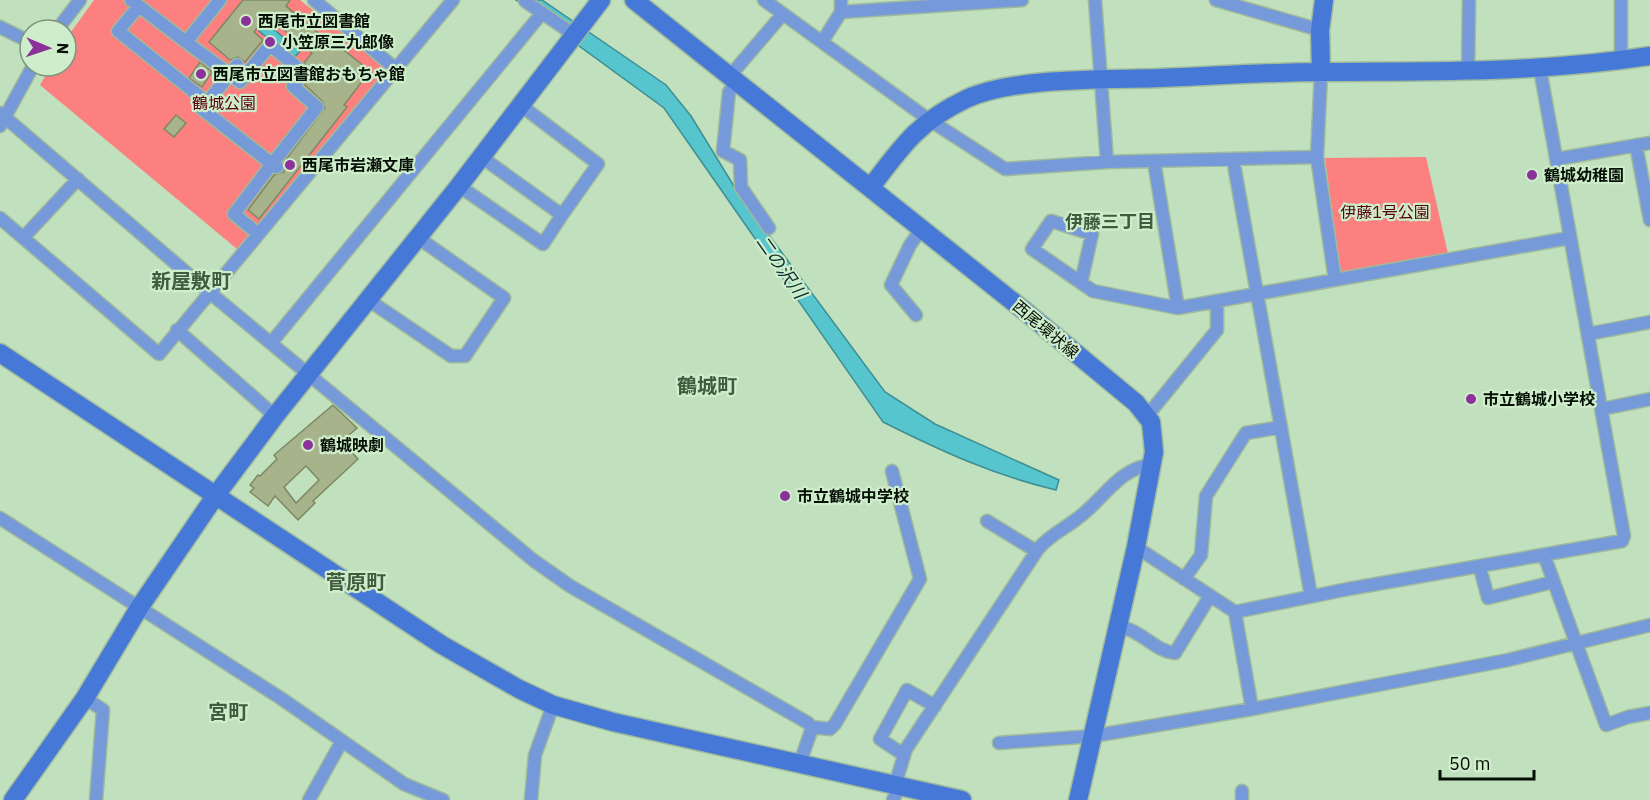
<svg xmlns="http://www.w3.org/2000/svg" width="1650" height="800" viewBox="0 0 1650 800" font-family="'IBM Plex Sans','Noto Sans JP',sans-serif">
	<style>
		.green { fill: #fb807f }
		.water { fill: #56c5ce; stroke: #3e8e92; stroke-width: 1.5 }
		.building { fill: #a6b38b; stroke: #7d8963; stroke-width: 1.5; fill-rule: evenodd }
		.lines { fill: none; stroke-linecap: round; stroke-linejoin: round }
		.street-casing { stroke: #9fba9c; stroke-width: 15 }
		.secondary-casing { stroke: #9fba9c; stroke-width: 21 }
		.street { stroke: #7699d9; stroke-width: 12 }
		.secondary { stroke: #4678d7; stroke-width: 18 }
		.poi-dot { fill: #8c309a; stroke: #ceedca; stroke-width: 2 }
		.labels { text-anchor: middle; stroke-width: 4.5; stroke-linejoin: round; paint-order: stroke }
		.poi-label { font-size: 16px; font-weight: bold; fill: #050f05; stroke: #ceedca; text-anchor: start }
		.park-label { font-size: 16px; fill: #58000c; stroke: #ceedca }
		.street-label { font-size: 16px; fill: #050f05; stroke: #ceedca }
		.neighbourhood-label { font-size: 18px; font-weight: bold; fill: #405b3d; stroke: #ceedca }
		.water-label { font-size: 18px; font-style: italic; fill: #0d3032; stroke: #ceedca }
		.quarter-label { font-size: 20px; font-weight: bold; fill: #405b3d; stroke: #ceedca }
	</style>
	<rect width="100%" height="100%" fill="#c1e0bd"/>
	<!-- green -->
	<path class="green" d="M94 0H300L388 69 237 249 40 85 51 66H66V39Z
		M1426 157 1449 258 1341 277 1325 158Z"/>
	<!-- water -->
	<path class="water" d="M516 0H542L666 85 691 116 740 196 885 392 935 424 1059 480 1056 490C993 475 941 451 883 422L664 108Z
		M266 23 300 51 293 59 259 31Z"/>
	<!-- building -->
	<path class="building" d="M243 0H290L286 6 324 38 326 36 370 71 344 105 347 107 259 219 248 210 274 175 284 172V162L325 108 322 101 305 85 313 73 304 63 312 53 267 16 254 32 263 40 245 62 238 57 230 60 209 42Z
		M200 62 212 72 202 87 189 78Z
		M176 115 186 123 174 137 164 129Z
		M333 405 357 428 342 441 358 459 313 501 315 503 298 520 275 496 268 506 250 492 254 488 250 485 258 475 260 476 277 459 274 455ZM306 466 319 480 296 503 284 487Z"/>
	<g class="lines">
		<defs>
			<path id="street" d="M131 0 186 42 220 0
				M314 0 397 70
				M764 0 928 119 1005 169 1107 162 1317 157
				M1095 0 1107 162
				M1216 0 1320 30
				M1621 0V60
				M525 1 573 34
				M139 6 118 31 208 103
				M841 12 1022 0
				M0 27 30 42
				M57 30 80 0
				M186 42 240 82 270 45 304 73 293 86 317 107 272 164 277 167
				M822 42 841 12V0
				M237 65 202 109 272 164 234 214 258 234
				M1321 72 1317 157 1335 280
				M1468 73 1469 0
				M729 77 782 15
				M736 83 729 92 723 151 740 160 741 187 769 228
				M0 113 209 292 533 560 570 586 808 723 812 728 800 763
				M0 126 33 66
				M1636 145 1650 220
				M480 156 562 215 598 164 519 104
				M1233 159 1311 596
				M1557 159 1650 143
				M1154 161 1178 308
				M459 186 543 244 562 215
				M0 218 159 354 453 0
				M23 238 78 179
				M1081 283 1092 234 1051 221 1032 249 1093 291 1178 308 1569 238
				M367 299 451 356H465L504 298 417 237
				M916 315 891 285 910 245 922 228
				M177 330 275 416
				M1588 334 1650 322
				M271 343 542 13
				M1602 409 1650 399
				M1147 416 1217 330V301
				M0 518 282 699 404 784 443 800
				M987 521 1036 551
				M1136 547 1235 612 1348 589 1622 541 1624 536 1540 69
				M1544 555 1606 725 1628 717 1650 713
				M1480 568 1488 598 1553 582
				M1184 579 1201 555 1206 496 1242 439 1246 433 1281 427
				M1235 612 1252 709
				M1116 626C1141 629 1154 651 1175 653L1210 596
				M85 698 103 710 96 800
				M811 727 830 729 835 724 920 579 892 471
				M999 743 1093 736 1252 709 1508 660 1650 625
				M904 755 880 739 907 690 935 706
				M895 785 906 749 1038 549C1050 535 1064 529 1078 518 1103 500 1119 468 1151 465
				M309 800 342 741
				M531 800 535 755 553 705
				M893 800 900 786
				M1242 800V791"/>
			<path id="secondary" d="M634 0 1026 312 1136 403 1151 422 1154 452 1136 547 1078 800
				M1321 72 1320 30 1324 0
				M871 187C902 146 918 122 966 99 1013 77 1106 80 1160 78 1214 76 1269 72 1323 72 1434 71 1540 73 1650 56
				M0 353 442 645 519 689 553 705 613 722 962 800
				M13 800 85 698 139 608 216 495 275 416 459 186 601 0"/>
		</defs>
		<!-- street casing -->
		<use href="#street" class="street-casing"/>
		<!-- secondary casing -->
		<use href="#secondary" class="secondary-casing"/>
		<!-- street -->
		<use href="#street" class="street"/>
		<!-- secondary -->
		<use href="#secondary" class="secondary"/>
	</g>
	<!-- markers -->
	<g class="poi-dot">
		<circle cx="246" cy="21" r="6"/>
		<circle cx="270" cy="42" r="6"/>
		<circle cx="201" cy="74" r="6"/>
		<circle cx="290" cy="165" r="6"/>
		<circle cx="1532" cy="175" r="6"/>
		<circle cx="1471" cy="399" r="6"/>
		<circle cx="308" cy="445" r="6"/>
		<circle cx="785" cy="496" r="6"/>
	</g>
	<g class="labels">
		<!-- poi labels -->
		<g class="poi-label">
			<text x="258" y="27">西尾市立図書館</text>
			<text x="282" y="48">小笠原三九郎像</text>
			<text x="213" y="80">西尾市立図書館おもちゃ館</text>
			<text x="302" y="171">西尾市岩瀬文庫</text>
			<text x="1544" y="181">鶴城幼稚園</text>
			<text x="1483" y="405">市立鶴城小学校</text>
			<text x="320" y="451">鶴城映劇</text>
			<text x="797" y="502">市立鶴城中学校</text>
		</g>
		<!-- park labels -->
		<g class="park-label">
			<text x="224" y="109">鶴城公園</text>
			<text x="1385" y="218">伊藤1号公園</text>
		</g>
		<!-- street labels -->
		<g class="street-label">
			<text transform="translate(1046 329) rotate(40)" y="6">西尾環状線</text>
		</g>
		<!-- neighbourhood labels -->
		<g class="neighbourhood-label">
			<text x="1110" y="228">伊藤三丁目</text>
		</g>
		<!-- water labels -->
		<g class="water-label">
			<text transform="translate(781 267) rotate(55)" y="6">二の沢川</text>
		</g>
		<!-- quarter labels -->
		<g class="quarter-label">
			<text x="191" y="288">新屋敷町</text>
			<text x="707" y="393">鶴城町</text>
			<text x="356" y="589">菅原町</text>
			<text x="228" y="719">宮町</text>
		</g>
	</g>
	<!-- north arrow -->
	<g transform="translate(48 48) rotate(92)"><circle r="28" fill="#ceedca" stroke="#7e947b" stroke-width="1.5"/>
	<path d="M0-4.5L10 22L0 15L-10 22Z" fill="#8c309a"/>
	<text y="-9" font-size="16" font-weight="bold" text-anchor="middle" fill="#050f05">N</text>
	</g>
	<!-- scale -->
	<path d="M1440 770v9h94v-9" fill="none" stroke="#050f05" stroke-width="3"/>
	<text x="1449" y="770" font-size="18" fill="#050f05" stroke="#ceedca" stroke-width="4.5" paint-order="stroke">50 m</text>
</svg>
